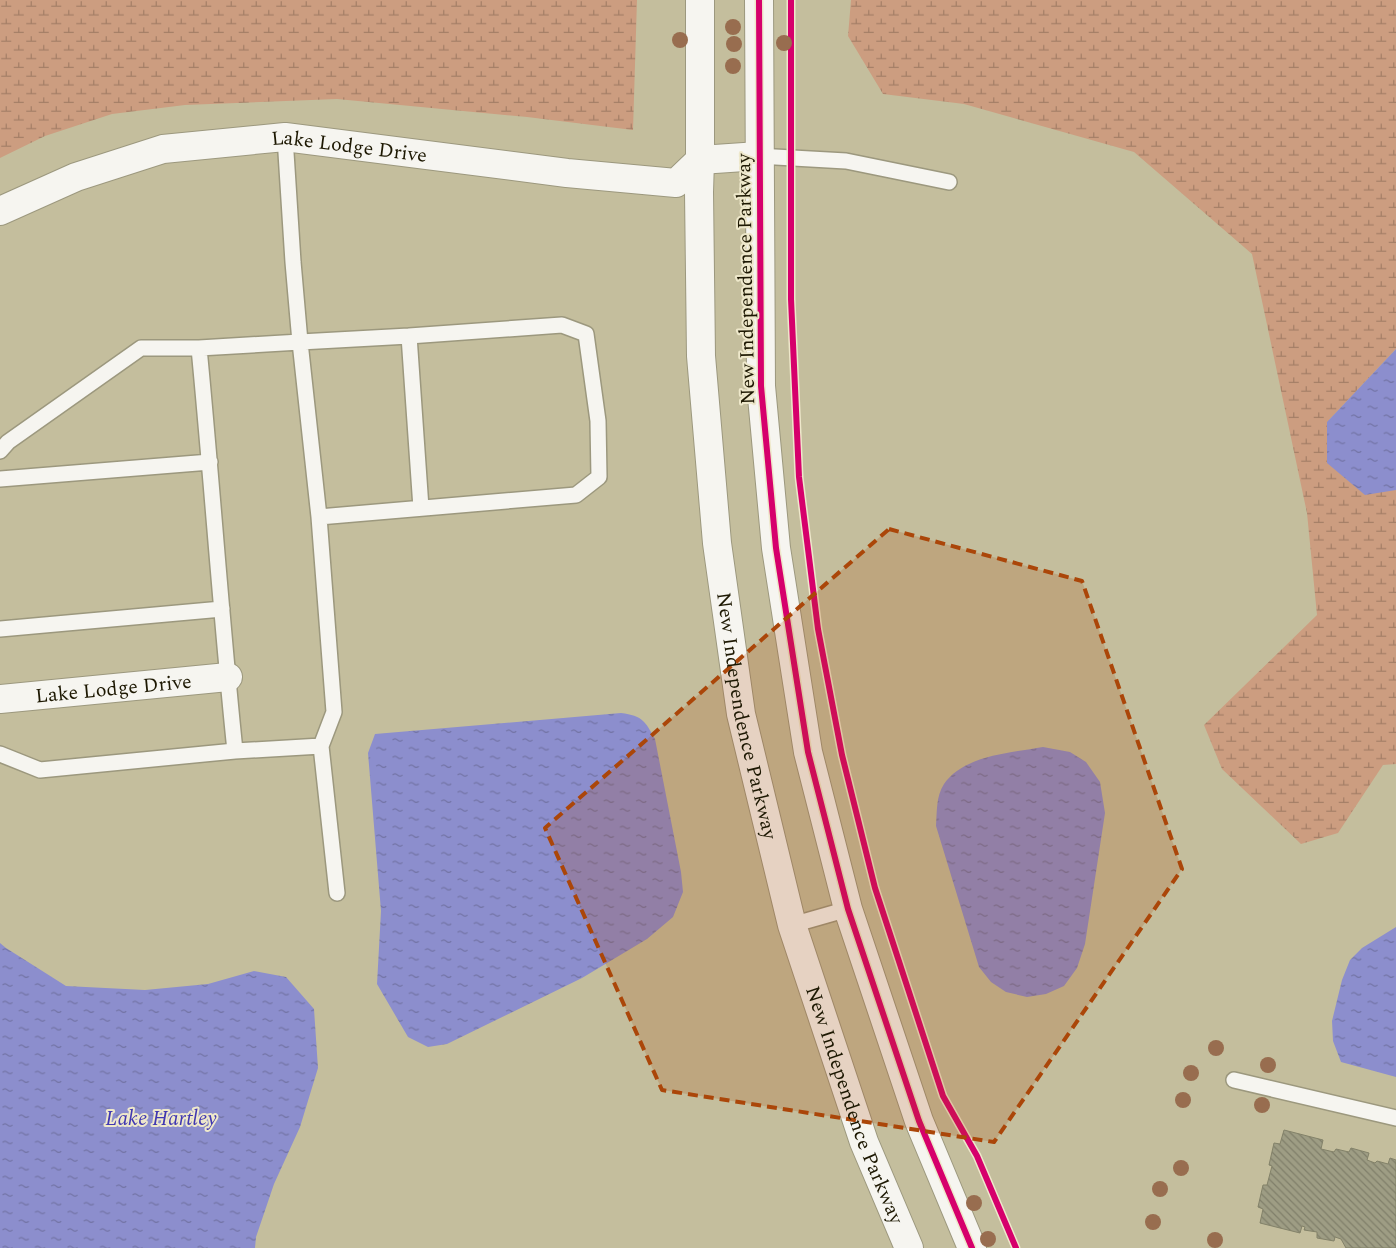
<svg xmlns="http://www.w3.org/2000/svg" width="1396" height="1248" viewBox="0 0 1396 1248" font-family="Spectral,serif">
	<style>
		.wetland { fill: url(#wetland-marsh) }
		.water { fill: url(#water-ripples) }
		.building { fill: url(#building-back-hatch); stroke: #838269 }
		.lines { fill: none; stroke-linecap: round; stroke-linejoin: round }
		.lane-casing { stroke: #9c987e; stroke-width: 18 }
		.street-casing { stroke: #9c987e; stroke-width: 30 }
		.secondary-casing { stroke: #9c987e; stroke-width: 30 }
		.lane { stroke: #f6f5f0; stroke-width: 15 }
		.street { stroke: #f6f5f0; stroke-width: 28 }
		.secondary { stroke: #f6f5f0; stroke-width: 28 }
		.cycleway-casing { stroke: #eee8cb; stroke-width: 9 }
		.cycleway { stroke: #d6006c; stroke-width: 6 }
		.tree { fill: #986d4f }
		.marked { fill: #ab4609; fill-opacity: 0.2; stroke: #ab4609; stroke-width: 4; stroke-dasharray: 10 6; stroke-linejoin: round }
		.labels { text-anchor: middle; stroke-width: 4; stroke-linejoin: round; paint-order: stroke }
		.street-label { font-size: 20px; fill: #1d1802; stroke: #eee8cb }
		.water-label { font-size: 21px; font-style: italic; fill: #4037b1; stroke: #eee8cb }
	</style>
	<defs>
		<pattern id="wetland-marsh" width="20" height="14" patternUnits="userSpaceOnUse" patternTransform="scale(1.25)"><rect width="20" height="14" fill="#cc9d80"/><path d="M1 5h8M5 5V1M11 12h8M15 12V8" fill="none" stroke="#a57f67"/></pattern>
		<pattern id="water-ripples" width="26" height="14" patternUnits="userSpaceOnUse" patternTransform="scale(1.25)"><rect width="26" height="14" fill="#8c8ecd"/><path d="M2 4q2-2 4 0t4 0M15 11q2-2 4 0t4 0" fill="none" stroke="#7273a4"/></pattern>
		<pattern id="building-back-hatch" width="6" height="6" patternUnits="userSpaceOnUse" patternTransform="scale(1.25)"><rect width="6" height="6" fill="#9e9d84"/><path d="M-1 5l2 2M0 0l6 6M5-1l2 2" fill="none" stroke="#807f6a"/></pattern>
	</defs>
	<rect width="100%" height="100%" fill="#c4be9d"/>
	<!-- wetland -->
	<path class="wetland" d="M0 0H637L633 130 527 117 337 99 185 105 112 114 45 136 0 158Z
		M851 0H1396V349L1329 420 1396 490V764L1383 765 1338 833 1301 844 1222 769 1204 725 1317 615 1307 513 1252 254 1134 152 964 104 883 94 848 36Z"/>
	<!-- water -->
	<path class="water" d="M1396 349V490L1365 495 1327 463V422Z
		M621 713C643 716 645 721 655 739L681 872 683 892 673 917 647 939 582 978 447 1044 428 1047 408 1037 377 984 381 911 368 753 375 734Z
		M1043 747 1070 752 1086 762 1100 782 1105 813 1085 944 1077 968 1064 986 1046 994 1027 997 1006 992 991 982 979 967 936 826C937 812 936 796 944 784 964 755 1011 753 1043 747Z
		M1396 927V1077L1341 1062 1333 1041 1332 1021 1342 980 1350 960 1362 948Z
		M0 943 6 948 66 986 145 990 208 984 254 971 286 977 314 1009 318 1068 300 1127 274 1184 256 1237 255 1248H0Z"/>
	<!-- building -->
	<path class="building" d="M1284 1130 1323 1140 1321 1149 1334 1152 1336 1149 1349 1152 1351 1148 1369 1153 1367 1160 1375 1163 1377 1161 1388 1164 1390 1158 1396 1160V1248H1346L1341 1239 1335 1237 1334 1241 1317 1238V1232L1304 1230 1305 1227 1302 1226 1300 1233 1260 1223 1263 1209 1258 1207 1263 1185H1267L1272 1166 1269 1165 1274 1143 1280 1144Z"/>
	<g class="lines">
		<defs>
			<path id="lane" d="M759 156 846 161 949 182
				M562 325 586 334 598 421 599 477 576 495 319 517 300 342 409 336Z
				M409 336 421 508
				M0 451 8 442 141 348H199
				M0 479 210 462
				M319 517 334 712 321 746 337 893
				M0 629 222 609
				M235 751C221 617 212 482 199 348L300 342 293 262 285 137
				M0 754 40 770 235 751 321 746
				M792 925 848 909
				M1234 1080 1396 1118"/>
			<g id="street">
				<path id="s1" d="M0 211 76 177 163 149 285 137 567 173 676 183 700 160 759 156"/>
				<path id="s2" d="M0 699 228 677"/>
			</g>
			<g id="secondary">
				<path id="s3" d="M700 0V160L699 192 701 356 717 543 741 714 792 925 864 1142 909 1248"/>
				<path d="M759 0 761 386 776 548 808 752 848 909 919 1121 972 1248"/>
			</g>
		</defs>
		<!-- lane casing -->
		<use href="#lane" class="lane-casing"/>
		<!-- street casing -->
		<use href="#street" class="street-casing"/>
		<!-- secondary casing -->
		<use href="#secondary" class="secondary-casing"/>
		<!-- lane -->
		<use href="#lane" class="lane"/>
		<!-- street -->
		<use href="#street" class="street"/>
		<!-- secondary -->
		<use href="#secondary" class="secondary"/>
		<defs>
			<path id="cycleway" d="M759 0 761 386 776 548 808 752 848 909 919 1121 972 1248
				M791 0V299L799 477 818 629 842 755 875 888 943 1096 977 1156 1016 1248"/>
		</defs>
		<!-- cycleway casing -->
		<use href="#cycleway" class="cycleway-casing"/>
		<!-- cycleway -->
		<use href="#cycleway" class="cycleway"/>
	</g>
	<!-- trees -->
	<g class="tree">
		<circle cx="733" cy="27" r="8"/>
		<circle cx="680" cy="40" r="8"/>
		<circle cx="784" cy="43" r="8"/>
		<circle cx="734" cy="44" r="8"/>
		<circle cx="733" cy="66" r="8"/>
		<circle cx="1216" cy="1048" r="8"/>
		<circle cx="1268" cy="1065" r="8"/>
		<circle cx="1191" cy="1073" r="8"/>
		<circle cx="1183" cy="1100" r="8"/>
		<circle cx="1262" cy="1105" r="8"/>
		<circle cx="1181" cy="1168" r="8"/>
		<circle cx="1160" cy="1189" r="8"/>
		<circle cx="974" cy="1203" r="8"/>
		<circle cx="1153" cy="1222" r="8"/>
		<circle cx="988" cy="1239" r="8"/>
		<circle cx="1215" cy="1240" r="8"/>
	</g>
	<!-- marked area -->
	<path class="marked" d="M889 529 1082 581 1182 869 994 1142 662 1090 545 828Z"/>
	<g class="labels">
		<!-- street labels -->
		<g class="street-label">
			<text dy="7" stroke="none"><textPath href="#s1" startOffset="362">Lake Lodge Drive</textPath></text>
			<text transform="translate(745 279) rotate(-91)" y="7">New Independence Parkway</text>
			<text dy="7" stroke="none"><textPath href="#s2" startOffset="114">Lake Lodge Drive</textPath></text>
			<text dy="7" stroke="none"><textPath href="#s3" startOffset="719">New Independence Parkway</textPath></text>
			<text dy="7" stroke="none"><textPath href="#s3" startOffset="1124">New Independence Parkway</textPath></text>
		</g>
		<!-- water labels -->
		<g class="water-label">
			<text x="161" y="1125">Lake Hartley</text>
		</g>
	</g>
</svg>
